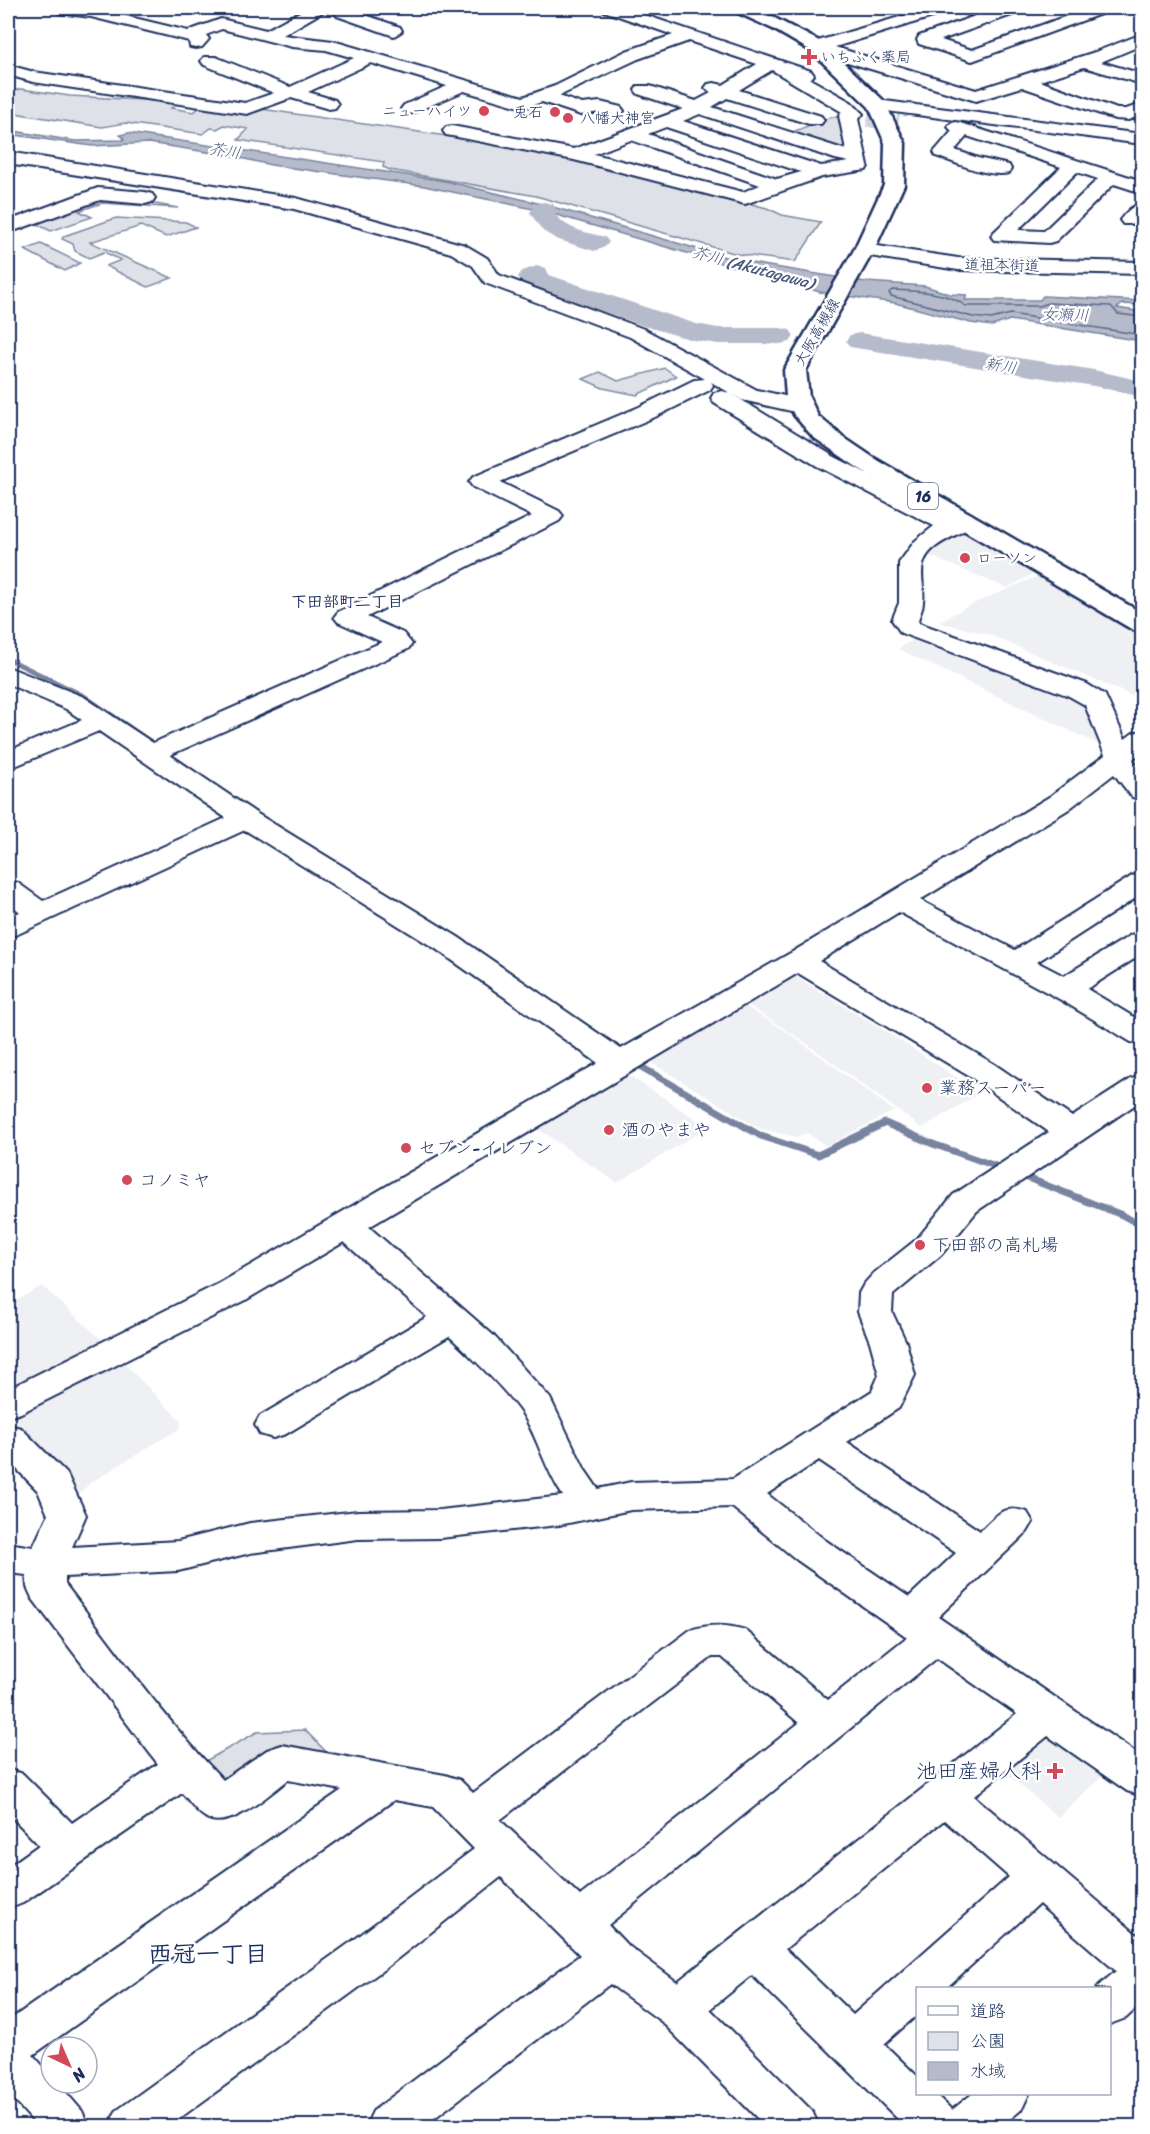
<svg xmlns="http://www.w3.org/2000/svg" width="1150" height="2134" viewBox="0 0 1150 2134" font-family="Sriracha,'Klee One',sans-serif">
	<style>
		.built { fill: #eff0f4 }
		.green { fill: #dee1e7; stroke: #7c88a2; stroke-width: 1.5 }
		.water { fill: #b5bbca; stroke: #77839f; stroke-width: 1.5 }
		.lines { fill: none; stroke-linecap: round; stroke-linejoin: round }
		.shore { stroke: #596789; stroke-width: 1.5 }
		.stream-far1 { stroke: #77839f; stroke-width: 5 }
		.stream { stroke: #77839f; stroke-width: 7 }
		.river { fill: #b5bbca; fill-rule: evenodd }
		.minor-tunnel { stroke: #d1d5df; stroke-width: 19; stroke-dasharray: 19 9; stroke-linecap: butt }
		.minor-casing { stroke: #1b2f5e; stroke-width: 4 }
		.major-casing { stroke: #1b2f5e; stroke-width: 5 }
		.minor { fill: #fff; fill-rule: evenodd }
		.major { fill: #fff; fill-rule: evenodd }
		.poi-dot { fill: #d1495b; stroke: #fff; stroke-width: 2 }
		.labels { text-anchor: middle; stroke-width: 5; stroke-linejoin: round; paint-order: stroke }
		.far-poi-label { font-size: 15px; fill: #1b2f5e; stroke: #fff; text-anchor: start }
		.far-street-label { font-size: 15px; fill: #1b2f5e; stroke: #fff }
		.far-water-label { font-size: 16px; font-style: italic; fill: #49597e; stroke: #fff }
		.shield { fill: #fff; stroke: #5f6d8e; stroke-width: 1.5 }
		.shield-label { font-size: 16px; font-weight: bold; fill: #1b2f5e }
		.far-neighbourhood-label { font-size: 16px; font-weight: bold; fill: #1b2f5e; stroke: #fff }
		.poi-label { font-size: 18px; fill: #1b2f5e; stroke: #fff; text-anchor: start }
		.near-poi-label { font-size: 21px; fill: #1b2f5e; stroke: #fff; text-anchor: end }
		.near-neighbourhood-label { font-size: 24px; font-weight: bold; fill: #1b2f5e; stroke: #fff }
	</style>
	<rect width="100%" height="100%" fill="#fff"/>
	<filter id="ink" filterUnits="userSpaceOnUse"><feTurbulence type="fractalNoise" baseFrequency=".0167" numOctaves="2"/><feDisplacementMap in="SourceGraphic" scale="12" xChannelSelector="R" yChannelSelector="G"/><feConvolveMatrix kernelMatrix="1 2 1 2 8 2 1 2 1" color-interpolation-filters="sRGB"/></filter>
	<g filter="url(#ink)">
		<!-- built -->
		<path class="built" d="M961 526 1038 571 1007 588 925 554Z
			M1043 574 1142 631V700L990 635 939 622 968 606Z
			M919 636 1086 701 1102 738 1100 745 898 649Z
			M793 975 901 1041 980 1093 922 1128 803 1041 745 1003Z
			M742 1004 790 1034 894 1111 826 1146 807 1133 797 1137 760 1129 644 1058Z
			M627 1074 708 1127 617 1183 537 1128Z
			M42 1286 102 1340 8 1387V1305Z
			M120 1359 181 1421 180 1428 90 1483 68 1505 57 1476 8 1431V1417Z
			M1050 1728 1112 1767 1058 1817 999 1767Z"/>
		<!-- green -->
		<path class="green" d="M21 89 70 96 179 102 171 108 194 112 202 105 252 112 261 109 495 143 568 158 767 208 782 215 821 222 795 262 737 254 536 196 390 170 383 167 384 162 238 140 248 129 224 125 217 129 211 128 203 134 126 123 102 127 8 112V92Z
			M831 117H841L848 152 790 133Z
			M110 196 178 208 102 203 79 211 92 217 51 231 34 223Z
			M116 218 186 222 196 227 166 237 141 226 90 242 172 278 148 287 106 266 121 260 104 252 89 258 75 251 73 244 62 239 64 236Z
			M41 244 80 263 65 271 25 250Z
			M665 368 676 376 637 395 603 388 583 379 600 372 618 381Z
			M305 1730 334 1760 221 1795 195 1767 257 1732Z"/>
		<!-- water -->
		<path class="water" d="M8 130 75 141 123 140 124 138 120 135 128 133 445 181 546 205 739 261 866 282 925 286 950 294 967 295 965 300H1040L1043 296 1141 301 1138 305 1123 304 1117 308 1142 312V341L1010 320 992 326 971 323 895 303 820 292 543 211 424 186 271 165 232 156 149 143 92 146 8 134Z"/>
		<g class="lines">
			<!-- shore -->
			<path class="shore" d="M1142 317 1118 314 1111 306 1048 303 1040 306H966C946 291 916 291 892 290L889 293 891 296 973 317 991 319 1011 314 1142 335"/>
			<!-- stream-far1 -->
			<path class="stream-far1" d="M8 659 84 696 187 767"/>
			<!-- stream -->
			<path class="stream" d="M643 1068 761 1136 818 1155 885 1123 933 1144 1004 1169
				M1020 1175 1122 1215 1142 1226"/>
			<!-- river -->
			<path class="river" d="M544 202 553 204 556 209 554 213C566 230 586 232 605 237L609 242 605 247 594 251 556 239 543 231 530 213 535 204Z
				M537 266 546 268 549 275 696 324 718 328H780L790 330 794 336 790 342 780 344H718L693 340 644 326 522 283 518 277 522 271Z
				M860 333 1094 370 1142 381V397L1094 386 850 347 846 341 850 335Z"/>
			<!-- minor-tunnel -->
			<path class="minor-tunnel" d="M868 117 898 124"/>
			<defs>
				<path id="minor" d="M51 8H93L188 31 221 19 266 30 307 8H326L324 11 283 35 333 41 523 97 555 86 626 51 673 35 604 11 602 8H624L811 71 814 75 810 79 851 102 863 114 858 119 868 166 866 170 822 177 745 204 574 160 452 136 446 135 443 131 446 127 452 126 574 149 683 109 638 94 635 90 638 86H650L696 101 711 93 705 88 708 84 714 83 723 85 757 64 689 41 638 59 559 96 582 104 600 102 621 107 624 111 621 115 615 116 600 112 581 115 542 102 523 108 464 91 410 114 404 113 401 109 404 105 447 86 371 63 308 92 335 100 338 104 335 108 329 109 291 98 247 114 33 82 8 75V65L34 72 245 103 274 93 204 65 201 61 204 57H216L290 87 354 58 326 50 292 47 222 29 206 35 209 39 202 47 196 48 190 47 189 41 91 17 59 13ZM772 70 842 112 839 116 846 150 712 107 727 98 809 124H821L824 120 821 116 739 90ZM700 114 835 159 849 162 821 166 683 121ZM666 127 801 172 777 179 648 134ZM631 140 760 185 743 192 594 154Z
					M337 8H349L351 10 400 27 402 31 394 36 337 16 335 13Z
					M930 8H979L991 11 1002 8H1025L1023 11 941 40 972 50 1089 8H1111L1109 11 972 61 919 44 917 40 919 36 975 16 956 11 954 8 952 11 835 47 976 90 1095 52 1142 34V45L1101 62 1142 74V84L1084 67 1040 81 1117 109H1126L1142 104V115L1128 120 1115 119 1022 87 976 101 811 51 809 47 811 43Z
					M877 100 1142 134V144L871 109 868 105 871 101Z
					M957 122 1142 181V193L1114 184 1056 241 1049 243 994 240 991 236 994 232 1061 167 967 136 955 150 978 158 1009 165 1011 169 1009 173C989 178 956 163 936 156L934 152 952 131 948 127 951 123ZM1077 172 1098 179 1044 231 1018 230Z
					M8 152 296 198 465 245 487 258 499 275 644 329 757 390 808 401 811 406 808 411 800 413 742 400 711 382 713 385 710 390 655 417 500 482 559 511 563 516 559 521 367 617 403 633 412 644 408 649 170 755 256 813 458 937 621 1049 794 951 1049 797 1105 755 1085 705 1069 696 901 633 892 620 899 603V563L915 541 934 526 817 466 714 403 711 398 714 393 722 391 730 393 833 456 952 517 964 513 972 515 976 520C964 537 929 540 923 565 920 576 925 590 923 602 923 608 920 614 918 620L919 623 1087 684 1105 695 1125 739 1133 733 1142 731V752L1133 759 1142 775V799L1132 797 1114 774 1069 809 920 900 1015 950 1132 876 1142 873V894L1037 962 1064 976 1131 935 1142 932V954L1087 989 1142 1022V1044L1131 1042 1061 1000 899 912 819 961 994 1064 1072 1117 1131 1079 1142 1076V1100L977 1211 941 1255 893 1295 892 1312 906 1342 915 1375 899 1408 847 1442 980 1531C997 1515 1003 1504 1027 1512L1033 1522 1027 1532 938 1617 1142 1757V1796L1127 1791 1048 1736 974 1796 1142 1939V2003L1126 2018 1110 2024V1988H1096L1116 1971 1039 1904 946 1988H918V2014L884 2044 918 2077V2094H935L952 2110 972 2094H1029L1022 2109 1002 2126H905L752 1975 710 2009 812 2111 819 2126H765L662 2022 610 1984 424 2126H366L373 2111 580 1955 501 1877 383 1970 169 2126H109L116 2111 351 1942 474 1849 433 1807 394 1800 33 2055 51 2075V2083H58L82 2111 89 2126H37L8 2093V2021L342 1790 288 1780C269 1794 228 1833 205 1817 196 1812 189 1800 182 1793L23 1903 8 1909V1867L39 1845 8 1813V1769L23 1774 72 1823 158 1764 32 1598 27 1587 26 1575 8 1573V1543L33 1547 48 1515 38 1491 8 1460V1425L21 1428 67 1474 86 1515 72 1547 178 1541 250 1523 358 1511 440 1510 563 1496C545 1470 538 1438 522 1413 505 1389 471 1356 449 1336L286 1434 273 1438 260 1434 255 1425 260 1416 427 1317 344 1242 244 1301 21 1413 8 1417V1389L220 1283 598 1063 436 949 245 830 18 934 8 937V917L20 912 8 902V880L18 883 43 901 226 818 99 731 8 769V751L82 720 66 709 8 684V667L84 697 153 743 382 642 338 622 334 617 338 612 532 516 473 487 469 482 473 477 639 407 694 380 705 379 630 337 485 283 473 266 451 253 294 209 8 164ZM798 973 972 1078 1049 1132 953 1195 917 1239 874 1273 864 1284 859 1293 858 1312 870 1342 879 1375 872 1391 733 1479 631 1482 598 1489 585 1470 550 1398 493 1335 369 1227ZM819 1460 956 1553 909 1597 825 1540 767 1494ZM732 1507 797 1560 907 1637 828 1700 745 1630C726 1624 709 1624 690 1630L473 1793 460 1780 445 1775 282 1745 267 1750 223 1780C165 1720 116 1651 65 1584V1577L178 1571 250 1553 358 1539 440 1538 559 1525 631 1510ZM712 1657H722L799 1723 580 1896 500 1820ZM937 1658 1017 1714 677 1982 626 1944 608 1925ZM944 1820 1009 1877 853 2015 785 1949Z
					M98 188 145 192 152 194 155 198 152 202 145 204 100 200 8 233V221Z
					M1142 203V219L1137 224H1123L1120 220C1126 212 1133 205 1142 203Z
					M864 244 958 258 1142 262V274L958 270 857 254 854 250 857 246Z"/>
				<path id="major" d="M733 8H755L823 43 884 101 905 143 904 185 874 250 806 370 809 397 818 416 843 437 874 458 1142 613V632L1133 630 858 468 813 437 794 415 786 397 784 370 854 250 884 185 885 143 869 107 811 51 773 29 736 12Z"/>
			</defs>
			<!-- minor casing -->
			<use href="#minor" class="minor-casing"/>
			<!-- major casing -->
			<use href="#major" class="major-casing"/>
			<!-- minor -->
			<use href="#minor" class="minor"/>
			<!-- major -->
			<use href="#major" class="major"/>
		</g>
	</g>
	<!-- markers -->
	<g class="poi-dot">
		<path d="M806 48h6v6h6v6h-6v6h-6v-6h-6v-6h6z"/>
		<circle cx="484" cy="111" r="6"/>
		<circle cx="555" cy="112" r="6"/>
		<circle cx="568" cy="118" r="6"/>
		<circle cx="965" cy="558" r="6"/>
		<circle cx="927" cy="1088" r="6"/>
		<circle cx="609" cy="1130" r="6"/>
		<circle cx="406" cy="1148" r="6"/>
		<circle cx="127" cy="1180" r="6"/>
		<circle cx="920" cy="1245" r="6"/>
		<path d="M1052 1762h6v6h6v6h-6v6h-6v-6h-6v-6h6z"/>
	</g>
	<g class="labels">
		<!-- far-poi labels -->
		<g class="far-poi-label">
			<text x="821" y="62">いちふく薬局</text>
			<text x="472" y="116" text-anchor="end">ニューハイツ</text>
			<text x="543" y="117" text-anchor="end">兎石</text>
			<text x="580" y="123">八幡大神宮</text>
			<text x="977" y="563">ローソン</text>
		</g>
		<!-- far-street labels -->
		<g class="far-street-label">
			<text transform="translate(1002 265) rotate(1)" y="5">道祖本街道</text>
			<text transform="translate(817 332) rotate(-60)" y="5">大阪高槻線</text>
		</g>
		<!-- far-water labels -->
		<g class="far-water-label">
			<text transform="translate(225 150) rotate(9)" y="6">芥川</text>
			<text transform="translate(753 267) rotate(15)" y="6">芥川 (Akutagawa)</text>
			<text transform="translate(1065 314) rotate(1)" y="6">女瀬川</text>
			<text transform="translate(1001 365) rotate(10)" y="6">新川</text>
		</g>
		<!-- shield labels -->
		<rect class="shield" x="908" y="483" width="30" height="26" rx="4.5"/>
		<g class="shield-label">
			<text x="923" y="502">16</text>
		</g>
		<!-- far-neighbourhood labels -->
		<g class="far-neighbourhood-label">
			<text x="347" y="607">下田部町二丁目</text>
		</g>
		<!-- poi labels -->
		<g class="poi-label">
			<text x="939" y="1094">業務スーパー</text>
			<text x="621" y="1136">酒のやまや</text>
			<text x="418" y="1154">セブン-イレブン</text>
			<text x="139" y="1186">コノミヤ</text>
			<text x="932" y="1251">下田部の高札場</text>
		</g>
		<!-- near-poi labels -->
		<g class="near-poi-label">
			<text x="1042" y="1778">池田産婦人科</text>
		</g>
		<!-- near-neighbourhood labels -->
		<g class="near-neighbourhood-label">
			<text x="208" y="1962">西冠一丁目</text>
		</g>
	</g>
	<!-- margin -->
	<rect width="1150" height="2134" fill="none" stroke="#fff" stroke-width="30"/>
	<rect x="15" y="15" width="1120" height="2104" fill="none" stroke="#1b2f5e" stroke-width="2" filter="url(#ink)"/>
	<!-- legend -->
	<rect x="916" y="1987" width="195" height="108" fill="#ffffff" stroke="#a4acbf" stroke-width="1.5"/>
	<rect x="928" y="2006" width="30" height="9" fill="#ffffff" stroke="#a4acbf" stroke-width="1.5"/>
	<text x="970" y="2017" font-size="18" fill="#1b2f5e">道路</text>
	<rect x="928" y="2032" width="30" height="18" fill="#dee1e7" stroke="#a4acbf" stroke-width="1.5"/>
	<text x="970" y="2047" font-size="18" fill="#1b2f5e">公園</text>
	<rect x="928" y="2062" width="30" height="18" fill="#b5bbca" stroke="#a4acbf" stroke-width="1.5"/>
	<text x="970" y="2077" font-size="18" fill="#1b2f5e">水域</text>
	<!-- north arrow -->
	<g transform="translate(69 2065) rotate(136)"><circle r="28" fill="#ffffff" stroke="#a4acbf" stroke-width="1.5"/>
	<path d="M0-4.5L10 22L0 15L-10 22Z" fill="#d1495b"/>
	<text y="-9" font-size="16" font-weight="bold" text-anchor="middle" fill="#1b2f5e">N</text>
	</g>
</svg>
